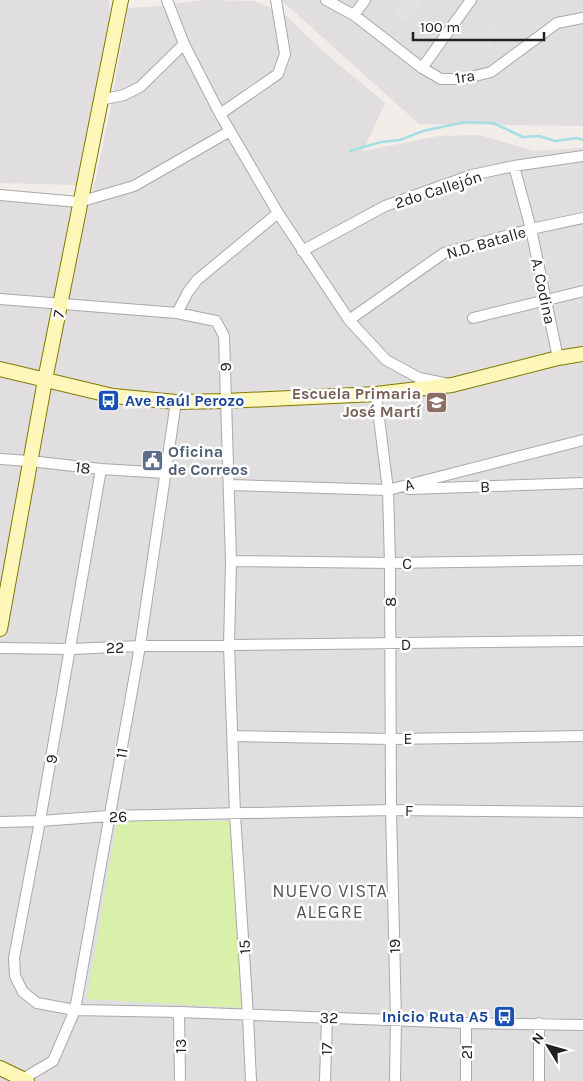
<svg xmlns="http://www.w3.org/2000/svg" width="583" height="1081" viewBox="0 0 583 1081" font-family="Karla,sans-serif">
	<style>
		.residential { fill: #e0dedf }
		.grass { fill: #d8f0aa }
		.parking { fill: #e2e2e2 }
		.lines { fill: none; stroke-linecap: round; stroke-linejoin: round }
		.stream { stroke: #a5dfe3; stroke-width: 2.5 }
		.minor-casing { stroke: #a9a9a9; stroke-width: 12 }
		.secondary-casing { stroke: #817a00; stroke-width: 16 }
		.minor { stroke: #fff; stroke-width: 10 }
		.secondary { stroke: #fff7b9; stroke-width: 14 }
		.labels { text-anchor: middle; stroke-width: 5; stroke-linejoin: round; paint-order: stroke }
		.street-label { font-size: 16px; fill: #222; stroke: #fff }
		.education-label { font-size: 16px; font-weight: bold; fill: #785e54; stroke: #fff; text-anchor: end }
		.transit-label { font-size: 16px; font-weight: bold; fill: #164399; stroke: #fff; text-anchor: start }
		.service-label { font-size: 16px; font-weight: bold; fill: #4e5e75; stroke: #fff; text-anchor: start }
		.neighbourhood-label { font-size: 18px; letter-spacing: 1px; fill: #555; stroke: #fff }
	</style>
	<rect width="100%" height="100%" fill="#f2ede8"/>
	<!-- residential -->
	<path class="residential" d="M0 0H109L110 18 77 185 0 183Z
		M202 0 254 1 282 12 324 52 385 103 363 151 438 136 480 135 533 151 583 148V1081H0V200L90 206 109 116 128 8 161 6Z
		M281 0H583V126L419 124Z"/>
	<!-- grass -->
	<path class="grass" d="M117 821H229L244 1008 87 999Z"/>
	<!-- parking -->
	<path class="parking" d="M403 0H424L407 23 393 13Z
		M488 27 500 37 488 51 476 41Z"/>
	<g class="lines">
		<!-- stream -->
		<path class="stream" d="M350 151 381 142 400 140 423 131 465 122 493 123 523 137 539 136 555 141 577 138 583 140"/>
		<defs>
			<path id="minor" d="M167 0 184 44 220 114 278 213 349 320 386 360 419 378 444 383
				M326 0 354 15 422 68 441 79H463L491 72 557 23 583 18
				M354 15 365 0
				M422 68 471 0
				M100 100 124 95 140 87 184 44
				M220 114 278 74 285 54 276 0
				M514 166 531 229 558 358
				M0 195 79 202 134 186 230 131
				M302 251 385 206 472 175 514 166 583 156
				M0 299 177 313 216 321 224 336 231 561 229 646 235 814 248 1016 251 1081
				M177 313 188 292 197 280 278 213
				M473 318 583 291
				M349 320 444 253 531 229 583 218
				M376 394 388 490 390 563 391 810 396 1019 395 1081
				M0 459 30 461 101 469 166 473
				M101 469 40 821 14 958 15 976 23 992 37 1003 75 1010 179 1012 466 1023 583 1025
				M230 485 388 490 583 440
				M409 489 583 483
				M231 561 390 563 583 560
				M0 648 71 649 140 646 583 641
				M233 736 391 739 583 736
				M0 822 40 821 109 816 391 810 583 812
				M179 1012 180 1081
				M466 1023V1081
				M19 1081 53 1061 75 1010 140 646 176 402
				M325 1081 327 1017
				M539 1081V1023"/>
			<path id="secondary" d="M0 369 113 396 176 402 225 401 376 394 452 385 558 358 583 354
				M0 629 45 380 121 0
				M0 1068 27 1081"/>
		</defs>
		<!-- minor casing -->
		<use href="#minor" class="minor-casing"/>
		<!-- secondary casing -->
		<use href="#secondary" class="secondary-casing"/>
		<!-- minor -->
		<use href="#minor" class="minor"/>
		<!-- secondary -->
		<use href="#secondary" class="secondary"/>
	</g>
	<!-- icons -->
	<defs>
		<symbol id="bus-square" viewBox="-11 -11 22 22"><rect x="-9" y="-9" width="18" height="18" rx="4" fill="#1a4fb4" stroke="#fff"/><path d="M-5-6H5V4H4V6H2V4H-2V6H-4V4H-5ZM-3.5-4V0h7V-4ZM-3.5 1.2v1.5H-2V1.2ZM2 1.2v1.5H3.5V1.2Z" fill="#fff"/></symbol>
		<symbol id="school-square" viewBox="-11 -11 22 22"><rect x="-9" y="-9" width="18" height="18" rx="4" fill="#8d6e63" stroke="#fff"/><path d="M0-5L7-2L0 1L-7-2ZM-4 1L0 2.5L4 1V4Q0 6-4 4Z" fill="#fff"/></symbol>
		<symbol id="civic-square" viewBox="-11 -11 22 22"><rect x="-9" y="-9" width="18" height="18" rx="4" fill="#5c6f8a" stroke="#fff"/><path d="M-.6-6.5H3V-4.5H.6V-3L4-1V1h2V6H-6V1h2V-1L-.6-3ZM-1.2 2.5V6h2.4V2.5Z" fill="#fff"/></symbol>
	</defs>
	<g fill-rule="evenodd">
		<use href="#bus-square" x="96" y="388" width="25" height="25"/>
		<use href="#school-square" x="424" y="390" width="25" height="25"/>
		<use href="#civic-square" x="140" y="448" width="25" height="25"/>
		<use href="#bus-square" x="492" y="1004" width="25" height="25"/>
	</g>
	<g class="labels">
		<!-- street labels -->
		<g class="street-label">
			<text transform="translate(465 76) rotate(-9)" y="6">1ra</text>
			<text transform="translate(438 189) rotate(-18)" y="6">2do Callejón</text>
			<text transform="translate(486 242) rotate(-16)" y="6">N.D. Batalle</text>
			<text transform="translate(544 291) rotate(78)" y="6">A. Codina</text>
			<text transform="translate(58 314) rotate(-79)" y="6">7</text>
			<text transform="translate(225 367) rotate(-91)" y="6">9</text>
			<text transform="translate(83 467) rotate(7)" y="6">18</text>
			<text transform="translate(409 484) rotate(-14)" y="6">A</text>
			<text transform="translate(485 486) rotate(-2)" y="6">B</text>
			<text transform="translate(407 563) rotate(-1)" y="6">C</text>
			<text transform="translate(390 602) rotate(-91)" y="6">8</text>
			<text transform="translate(406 644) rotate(-1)" y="6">D</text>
			<text transform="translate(115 647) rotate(-2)" y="6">22</text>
			<text transform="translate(408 738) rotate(-1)" y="6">E</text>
			<text transform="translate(121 753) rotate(-80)" y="6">11</text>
			<text transform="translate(51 759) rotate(-80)" y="6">9</text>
			<text transform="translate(409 810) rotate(1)" y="6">F</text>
			<text transform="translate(118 816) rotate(-2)" y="6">26</text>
			<text transform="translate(394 946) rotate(-91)" y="6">19</text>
			<text transform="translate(244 947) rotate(-94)" y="6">15</text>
			<text transform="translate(329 1017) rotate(2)" y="6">32</text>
			<text transform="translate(180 1046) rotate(-90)" y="6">13</text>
			<text transform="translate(326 1049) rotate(-88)" y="6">17</text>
			<text transform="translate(466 1052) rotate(-90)" y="6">21</text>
		</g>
		<!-- education labels -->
		<g class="education-label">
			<text x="421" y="399">Escuela Primaria<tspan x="421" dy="18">José Martí</tspan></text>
		</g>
		<!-- transit labels -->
		<g class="transit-label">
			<text x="125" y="406">Ave Raúl Perozo</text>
			<text x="488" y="1022" text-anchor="end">Inicio Ruta A5</text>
		</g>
		<!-- service labels -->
		<g class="service-label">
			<text x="168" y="457">Oficina<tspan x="168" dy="18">de Correos</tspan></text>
		</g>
		<!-- neighbourhood labels -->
		<g class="neighbourhood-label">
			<text x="330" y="897">NUEVO VISTA<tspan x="330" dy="21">ALEGRE</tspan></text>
		</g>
	</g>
	<!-- north arrow -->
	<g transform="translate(548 1046) rotate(307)" stroke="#ffffff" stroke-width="4" paint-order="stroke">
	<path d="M0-4L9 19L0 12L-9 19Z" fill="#222222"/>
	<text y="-8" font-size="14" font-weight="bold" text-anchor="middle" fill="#222222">N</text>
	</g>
	<!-- scale -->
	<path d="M413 32v8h131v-8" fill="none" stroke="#222222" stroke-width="2.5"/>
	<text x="420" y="32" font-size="15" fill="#222222" stroke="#ffffff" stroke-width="4" paint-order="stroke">100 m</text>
</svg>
